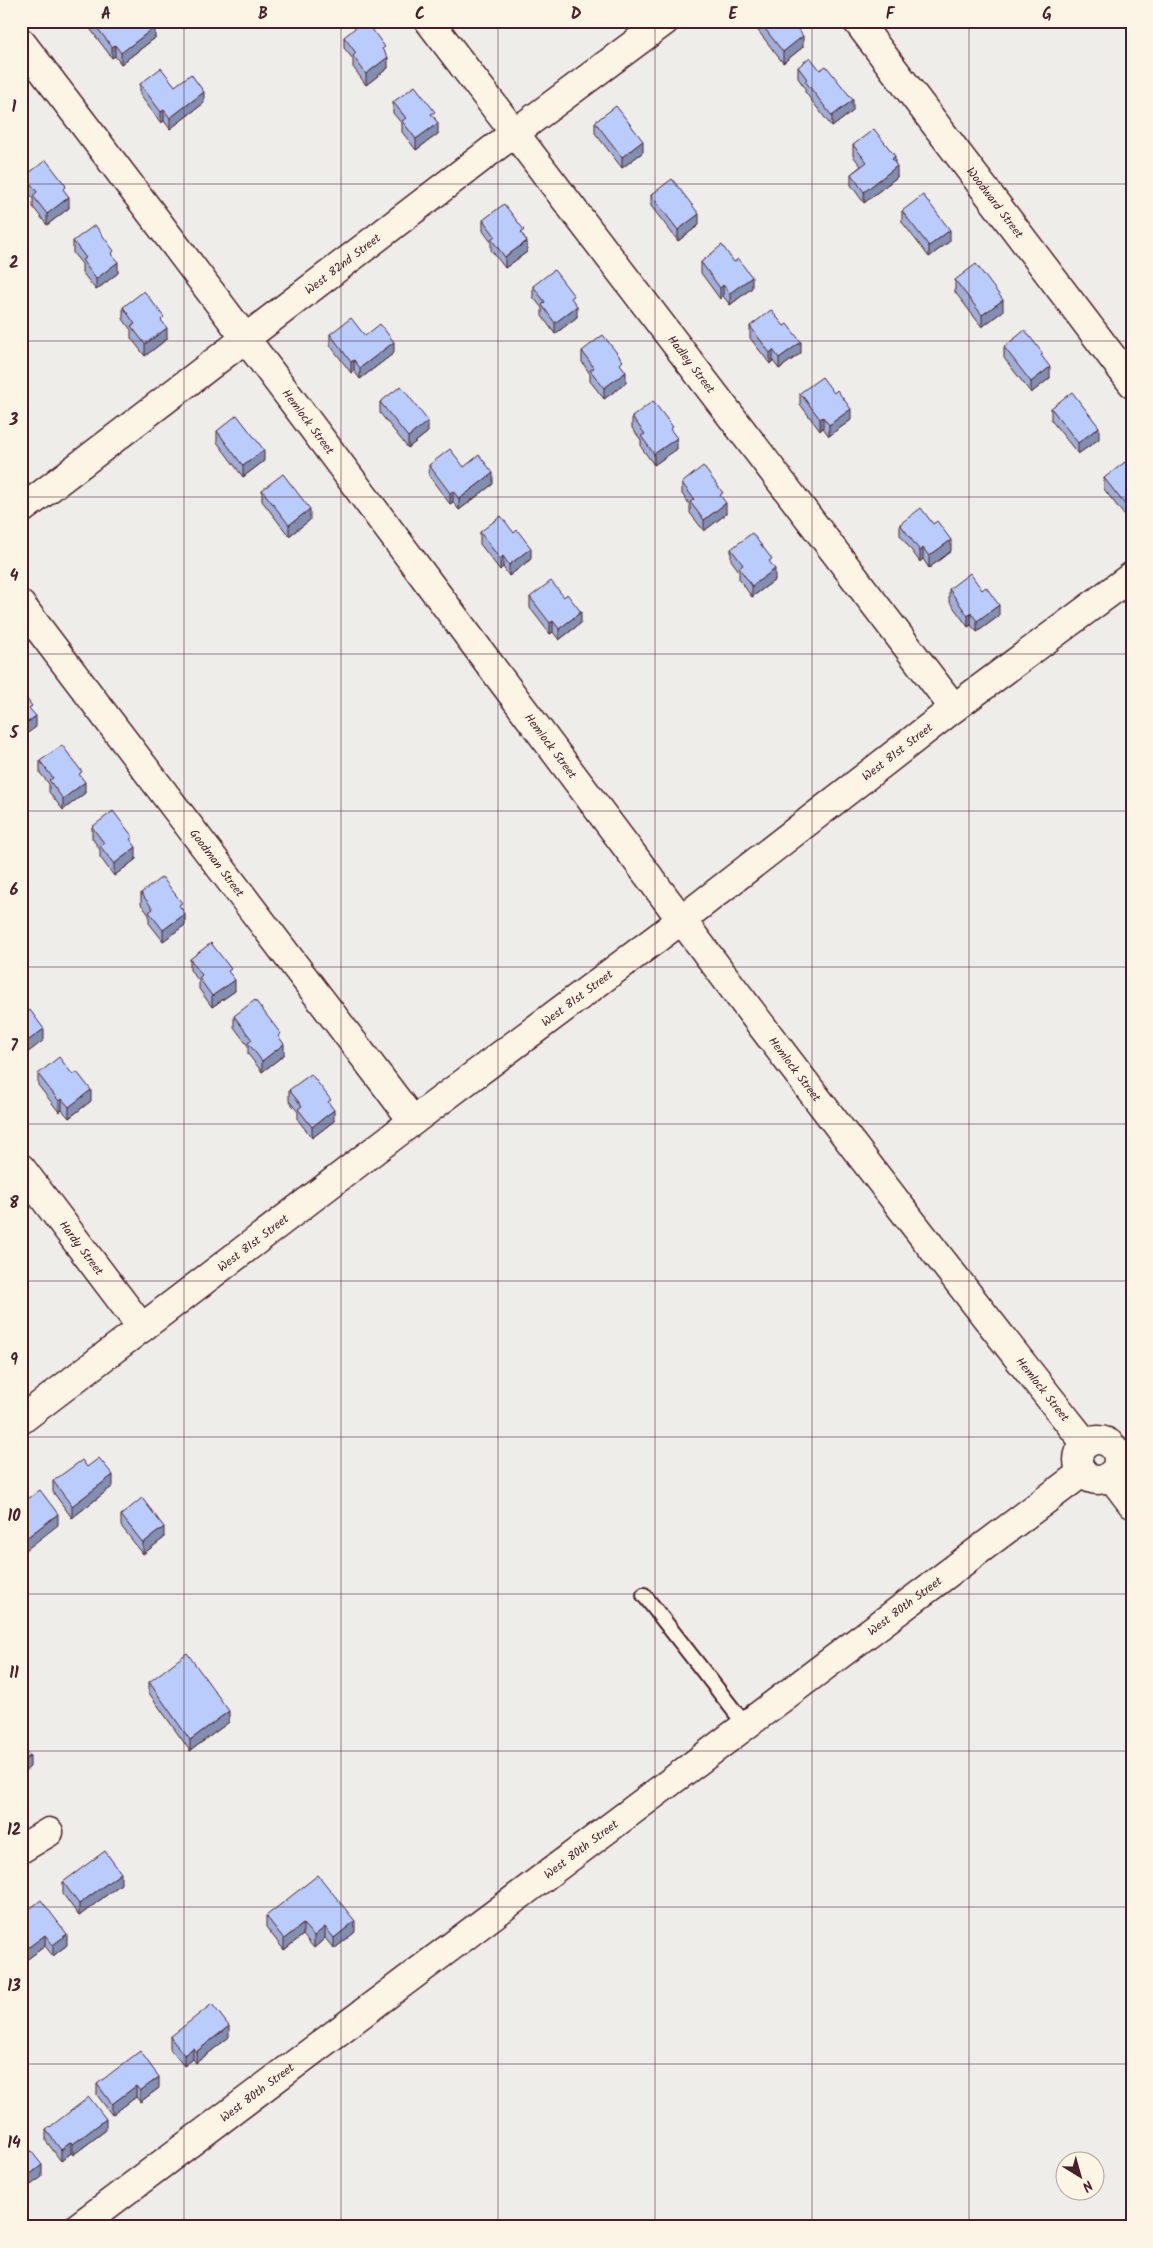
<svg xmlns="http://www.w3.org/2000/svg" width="1153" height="2248" viewBox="0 0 1153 2248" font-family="Kalam,sans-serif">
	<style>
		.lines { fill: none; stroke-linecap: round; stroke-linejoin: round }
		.lane-casing { stroke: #4a1f2b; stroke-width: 18 }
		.street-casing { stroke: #4a1f2b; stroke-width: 31 }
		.lane { stroke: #fcf5e5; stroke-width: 14 }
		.street { stroke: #fcf5e5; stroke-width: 28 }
		.wall { fill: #a0afd9; stroke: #4a1f2b }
		.shaded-wall { fill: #828fb0; stroke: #4a1f2b }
		.building { fill: #baccfc; stroke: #4a1f2b }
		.grid { fill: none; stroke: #4a1f2b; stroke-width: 1; stroke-opacity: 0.55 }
		.labels { text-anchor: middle; stroke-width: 5; stroke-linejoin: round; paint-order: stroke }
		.street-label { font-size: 12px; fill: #4a1f2b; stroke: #fcf5e5 }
		.neatline { fill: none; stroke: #4a1f2b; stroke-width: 2 }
		.grid-label { font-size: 16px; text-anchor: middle; font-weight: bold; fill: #4a1f2b }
	</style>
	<rect width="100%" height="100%" fill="#efedea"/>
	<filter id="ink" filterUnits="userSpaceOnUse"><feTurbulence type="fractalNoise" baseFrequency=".02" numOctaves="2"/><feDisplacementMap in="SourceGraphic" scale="10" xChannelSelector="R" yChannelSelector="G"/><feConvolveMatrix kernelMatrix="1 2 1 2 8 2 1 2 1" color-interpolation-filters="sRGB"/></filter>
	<g filter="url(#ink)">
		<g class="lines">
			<defs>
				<path id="lane" d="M644 1595 746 1726"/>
				<g id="street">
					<path id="s1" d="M429 21 954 708"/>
					<path id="s2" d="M857 21 1132 383"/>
					<path id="s3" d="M21 42C378 508 721 985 1086 1444"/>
					<path id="s4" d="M21 510 493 149 665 21"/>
					<path id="s5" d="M21 605 413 1121"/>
					<path id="s6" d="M21 1168 142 1328"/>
					<path id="s7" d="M21 1420 413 1121 680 921 954 708 1132 576"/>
					<circle cx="1098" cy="1460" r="20"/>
					<path d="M1110 1475 1132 1504"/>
					<path d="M21 1849 49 1832"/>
					<path id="s8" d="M78 2227 1083 1472"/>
				</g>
			</defs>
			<!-- lane casing -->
			<use href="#lane" class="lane-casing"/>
			<!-- street casing -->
			<use href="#street" class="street-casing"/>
			<!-- lane -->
			<use href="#lane" class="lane"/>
			<!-- street -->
			<use href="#street" class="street"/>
		</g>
		<!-- wall -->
		<path class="wall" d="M91 21H151L155 38 121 64 115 56 112 58 91 30Z
			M756 21H792L803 47 783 63 756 28Z
			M344 37 385 53 388 68 366 85 353 67V59L344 48Z
			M798 67 853 111 832 127 805 92V88L798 78Z
			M140 84 175 86 204 103 170 129 164 121 161 123 140 95Z
			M393 102 435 118 438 134 416 150 402 132V124L393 113Z
			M595 122 643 152 622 168 595 133Z
			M853 145 895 163 897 177 864 203 851 185V174L861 166 853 156Z
			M25 176 66 193 69 208 47 225 33 207V199L25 187Z
			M651 195 699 225 678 241 651 206Z
			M902 211 950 241 929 257 902 222Z
			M483 220 524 236 527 252 505 268 491 250V242L483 231Z
			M73 241 114 258 118 273 96 290 82 272V264L73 253Z
			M701 262 752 288 730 305 723 296 720 299 701 273Z
			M955 280 1003 311 982 327 955 292Z
			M533 286 574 302 577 317 555 334 542 316V308L533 297Z
			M123 307 164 324 167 339 145 356 131 338V330L123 319Z
			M750 326 801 353 779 369 773 361 770 364 750 338Z
			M330 334 365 336 394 353 360 379 354 371 351 373 330 345Z
			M1004 347 1043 358 1050 378 1031 393 1004 358Z
			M582 351 623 368 626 383 604 399 590 381V374L582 362Z
			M800 393 851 420 829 436 823 428 820 431 800 404Z
			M380 402 428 432 408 448 380 413Z
			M1051 408 1099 439 1078 454 1051 420Z
			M632 417 673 433 677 449 654 465 641 447V440L632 428Z
			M217 431 264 461 243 477 217 442Z
			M429 465 464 467 493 484 459 510 453 502 450 504 429 476Z
			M1132 471V523L1131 524 1104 489V478Z
			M682 483 723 499 726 514 704 531 690 513V505L682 494Z
			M262 490 310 520 289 536 262 501Z
			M900 524 951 551 929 568 923 559 920 562 900 535Z
			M480 532 531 559 509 576 503 567 500 570 480 544Z
			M731 549 772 565 775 580 752 597 739 579V571L731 560Z
			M949 589 999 616 977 632 971 625 968 627 949 601Z
			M530 597 581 623 559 640 553 632 550 634 530 608Z
			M40 761 82 778 85 793 63 810 49 792V784L40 773Z
			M92 827 133 843 136 859 114 876 100 857V850L92 838Z
			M141 893 182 909 185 925 163 941 149 923V915L141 904Z
			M190 959 231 976 235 991 212 1007 199 989V981L190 970Z
			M234 1016 281 1040 284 1055 262 1072 248 1054V1046L234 1027Z
			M38 1074 91 1101 69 1118 62 1110 59 1112 38 1085Z
			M289 1090 331 1106 334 1121 312 1138 298 1120V1112L289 1101Z
			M87 1467 113 1486 72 1518 53 1492V1481Z
			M121 1515 164 1538 143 1554 121 1526Z
			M149 1682 229 1722 190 1751 149 1693Z
			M63 1882 121 1884 79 1916 63 1894Z
			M22 1915 67 1945 53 1956 45 1946 21 1964Z
			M266 1916 355 1932 334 1949 325 1938 314 1948 303 1935 284 1950 266 1927Z
			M170 2037H229L196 2063 193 2059 184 2066 170 2049Z
			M97 2084 159 2088 140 2102 136 2097 112 2115 97 2095Z
			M46 2130H106L73 2155 71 2153 61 2161 46 2141Z"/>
		<!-- shaded-wall -->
		<path class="shaded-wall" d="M155 27V38L121 64V53Z
			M803 36V47L783 63V52Z
			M115 45V56L112 58V47Z
			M388 57V68L366 85V74Z
			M204 92V103L170 129V118Z
			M853 100V111L832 127V116Z
			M164 110V121L161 123V112Z
			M438 123V134L416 150V139Z
			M643 141V152L622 168V157Z
			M895 156V167L892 159Z
			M897 166V177L864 203V192Z
			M69 197V208L47 225V214Z
			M699 214V225L678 241V230Z
			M950 230V241L929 257V246Z
			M527 241V252L505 268V257Z
			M118 262V273L96 290V279Z
			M752 277V288L730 305V293Z
			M723 285V296L720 299V288Z
			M1003 300V311L982 327V315Z
			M577 306V317L555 334V323Z
			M167 328V339L145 356V344Z
			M394 342V353L360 379V368Z
			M801 342V353L779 369V358Z
			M773 350V361L770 364V353Z
			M354 360V371L351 373V362Z
			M1050 367V378L1031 393V382Z
			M626 372V383L604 399V388Z
			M851 409V420L829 436V425Z
			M823 417V428L820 431V419Z
			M428 421V432L408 448V437Z
			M1099 427V439L1078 454V443Z
			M677 438V449L654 465V454Z
			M264 450V461L243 477V466Z
			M493 473V484L459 510V499Z
			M453 491V502L450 504V493Z
			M726 503V514L704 531V520Z
			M310 509V520L289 536V525Z
			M1131 512H1132V523L1131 524Z
			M951 540V551L929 568V556Z
			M531 548V559L509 576V565Z
			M923 548V559L920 562V551Z
			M503 556V567L500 570V559Z
			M775 569V580L752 597V586Z
			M999 605V616L977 632V621Z
			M581 612V623L559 640V629Z
			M971 613V625L968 627V616Z
			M553 621V632L550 634V623Z
			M36 716V727L21 738V727Z
			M85 782V793L63 810V799Z
			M136 847V859L114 876V864Z
			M185 914V925L163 941V930Z
			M235 980V991L212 1007V996Z
			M44 1029V1040L22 1057V1045Z
			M284 1044V1055L262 1072V1061Z
			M91 1090V1101L69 1118V1107Z
			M62 1099V1110L59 1112V1101Z
			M334 1110V1121L312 1138V1127Z
			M113 1475V1486L72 1518V1506Z
			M58 1514V1525L21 1554V1542Z
			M164 1527V1538L143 1554V1543Z
			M229 1711V1722L190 1751V1740Z
			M30 1756V1767L21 1774V1763Z
			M121 1873V1884L79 1916V1904Z
			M355 1921V1932L334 1949V1938Z
			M303 1924V1935L284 1950V1939Z
			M325 1927V1938L314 1948V1936Z
			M67 1934V1945L53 1956V1945Z
			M45 1935V1946L21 1964V1953Z
			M229 2026V2037L196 2063V2052Z
			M193 2048V2059L184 2066V2055Z
			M159 2077V2088L140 2102V2091Z
			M136 2086V2097L112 2115V2104Z
			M106 2119V2130L73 2155V2144Z
			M71 2142V2153L61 2161V2150Z
			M42 2165V2177L21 2192V2181Z"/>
		<!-- building -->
		<path class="building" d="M92 21H151L155 27 121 53 115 45 112 47Z
			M364 21H366L385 47 382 49 388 57 366 74 353 56 356 53 344 37Z
			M759 21H792L803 36 783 52Z
			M810 57 820 70 826 66 853 100 832 116 805 81 807 79 798 67Z
			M161 68 175 86 191 74 204 92 170 118 164 110 161 112 140 84Z
			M415 86 435 112 431 114 438 123 416 139 402 121 406 118 393 102Z
			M616 106 643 141 622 157 595 122Z
			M874 129 895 156 892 159 897 166 864 192 851 174 867 162 853 145Z
			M46 160 66 186 63 189 69 197 47 214 33 196 37 192 25 176Z
			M672 179 699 214 678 230 651 195Z
			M923 195 950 230 929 246 902 211Z
			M504 204 524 230 521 233 527 241 505 257 491 239 495 236 483 220Z
			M95 225 114 251 111 254 118 262 96 279 82 260 86 258 73 241Z
			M722 245 734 262 738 259 752 277 730 293 723 285 720 288 701 262Z
			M976 264 1003 300 982 315 955 280Z
			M554 270 574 296 571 298 577 306 555 323 542 305 545 302 533 286Z
			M144 291 164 317 161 320 167 328 145 344 131 326 135 324 123 307Z
			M771 310 784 326 787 324 801 342 779 358 773 350 770 353 750 326Z
			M351 318 365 336 380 324 394 342 360 368 354 360 351 362 330 334Z
			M1025 330 1043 354 1041 355 1050 367 1031 382 1004 347Z
			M603 335 623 361 620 364 626 372 604 388 590 370 594 368 582 351Z
			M822 377 834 393 837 390 851 409 829 425 823 417 820 419 800 393Z
			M401 386 428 421 408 437 380 402Z
			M1072 392 1099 427 1078 443 1051 408Z
			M653 401 673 427 670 429 677 438 654 454 641 436 645 434 632 417Z
			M237 415 264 450 243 466 217 431Z
			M450 449 464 467 479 455 493 473 459 499 453 491 450 493 429 465Z
			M1125 462 1132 471V512H1131L1104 478Z
			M703 466 723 493 720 495 726 503 704 520 690 502 694 499 682 483Z
			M283 474 310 509 289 525 262 490Z
			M921 508 933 524 937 521 951 540 929 556 923 548 920 551 900 524Z
			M501 516 514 533 517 530 531 548 509 565 503 556 500 559 480 532Z
			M752 533 772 559 769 561 775 569 752 586 739 568 743 565 731 549Z
			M970 573 982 590 986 587 999 605 977 621 971 613 968 616 949 589Z
			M551 581 564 597 567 594 581 612 559 629 553 621 550 623 530 597Z
			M21 691 32 706 29 708 36 716 21 727Z
			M62 745 82 772 79 774 85 782 63 799 49 780 53 778 40 761Z
			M113 811 133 837 130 839 136 847 114 864 100 846 104 843 92 827Z
			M162 877 182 903 179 905 185 914 163 930 149 912 153 909 141 893Z
			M211 943 231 969 228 971 235 980 212 996 199 978 202 975 190 959Z
			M255 1000 281 1034 278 1036 284 1044 262 1061 248 1043 252 1040 234 1016Z
			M21 1007 27 1013 30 1010 44 1029 22 1045Z
			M59 1057 73 1075 77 1072 91 1090 69 1107 62 1099 59 1101 38 1074Z
			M311 1074 331 1100 328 1102 334 1110 312 1127 298 1109 302 1106 289 1090Z
			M99 1458 113 1475 72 1506 53 1481 82 1460 87 1467Z
			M40 1490 58 1514 21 1542V1504Z
			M142 1498 164 1527 143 1543 121 1515Z
			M187 1653 229 1711 190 1740 149 1682Z
			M21 1745 30 1756 21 1763Z
			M105 1851 121 1873 79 1904 63 1882Z
			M318 1875 355 1921 334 1938 325 1927 314 1936 303 1924 284 1939 266 1916Z
			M41 1900 67 1934 53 1945 45 1935 21 1953V1924L26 1920 22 1915Z
			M212 2004 229 2026 196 2052 193 2048 184 2055 170 2037Z
			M140 2051 159 2077 140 2091 136 2086 112 2104 97 2084Z
			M89 2097 106 2119 73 2144 71 2142 61 2150 46 2130Z
			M21 2138 42 2165 21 2181Z"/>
	</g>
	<!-- grid -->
	<path class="grid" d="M184 21V2227M341 21V2227M498 21V2227M655 21V2227M812 21V2227M969 21V2227M21 184H1132M21 341H1132M21 497H1132M21 654H1132M21 811H1132M21 967H1132M21 1124H1132M21 1281H1132M21 1437H1132M21 1594H1132M21 1751H1132M21 1907H1132M21 2064H1132"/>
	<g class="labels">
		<!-- street labels -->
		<g class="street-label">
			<text dy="4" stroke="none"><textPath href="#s2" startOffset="228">Woodward Street</textPath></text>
			<text dy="4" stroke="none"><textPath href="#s4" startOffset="405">West 82nd Street</textPath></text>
			<text dy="4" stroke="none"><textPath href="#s1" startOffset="432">Hadley Street</textPath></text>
			<text dy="4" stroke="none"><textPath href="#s3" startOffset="476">Hemlock Street</textPath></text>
			<text dy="4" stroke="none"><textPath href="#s3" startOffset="881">Hemlock Street</textPath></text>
			<text dy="4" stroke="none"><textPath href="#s7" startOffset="1102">West 81st Street</textPath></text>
			<text dy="4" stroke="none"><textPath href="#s5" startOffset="324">Goodman Street</textPath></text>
			<text dy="4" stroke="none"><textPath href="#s7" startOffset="698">West 81st Street</textPath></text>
			<text dy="4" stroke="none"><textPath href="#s3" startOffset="1286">Hemlock Street</textPath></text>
			<text dy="4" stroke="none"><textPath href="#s7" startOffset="292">West 81st Street</textPath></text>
			<text dy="4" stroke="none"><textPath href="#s6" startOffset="100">Hardy Street</textPath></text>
			<text dy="4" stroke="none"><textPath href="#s3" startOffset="1691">Hemlock Street</textPath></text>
			<text dy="4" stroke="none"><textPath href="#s8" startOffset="1034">West 80th Street</textPath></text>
			<text dy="4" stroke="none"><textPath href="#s8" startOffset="629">West 80th Street</textPath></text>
			<text dy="4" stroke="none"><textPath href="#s8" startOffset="224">West 80th Street</textPath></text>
		</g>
	</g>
	<!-- margin -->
	<rect width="1153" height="2248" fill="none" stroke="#fcf5e5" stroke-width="55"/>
	<!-- north arrow -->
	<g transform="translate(1080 2176) rotate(143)"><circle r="24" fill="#fcf5e5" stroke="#b59f9b"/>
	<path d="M0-4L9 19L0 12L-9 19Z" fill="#4a1f2b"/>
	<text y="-8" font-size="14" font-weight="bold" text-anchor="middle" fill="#4a1f2b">N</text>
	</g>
	<rect x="28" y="28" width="1098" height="2192" class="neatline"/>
	<g class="grid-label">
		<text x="106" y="19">A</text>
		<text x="263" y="19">B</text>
		<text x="420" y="19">C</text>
		<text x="576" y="19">D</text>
		<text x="733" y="19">E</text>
		<text x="890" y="19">F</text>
		<text x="1047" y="19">G</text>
		<text x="14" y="112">1</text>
		<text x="14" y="268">2</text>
		<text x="14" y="425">3</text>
		<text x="14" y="581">4</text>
		<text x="14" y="738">5</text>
		<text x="14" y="895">6</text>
		<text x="14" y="1051">7</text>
		<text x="14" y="1208">8</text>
		<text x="14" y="1365">9</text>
		<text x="14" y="1521">10</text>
		<text x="14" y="1678">11</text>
		<text x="14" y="1835">12</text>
		<text x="14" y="1991">13</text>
		<text x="14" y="2148">14</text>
	</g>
</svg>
